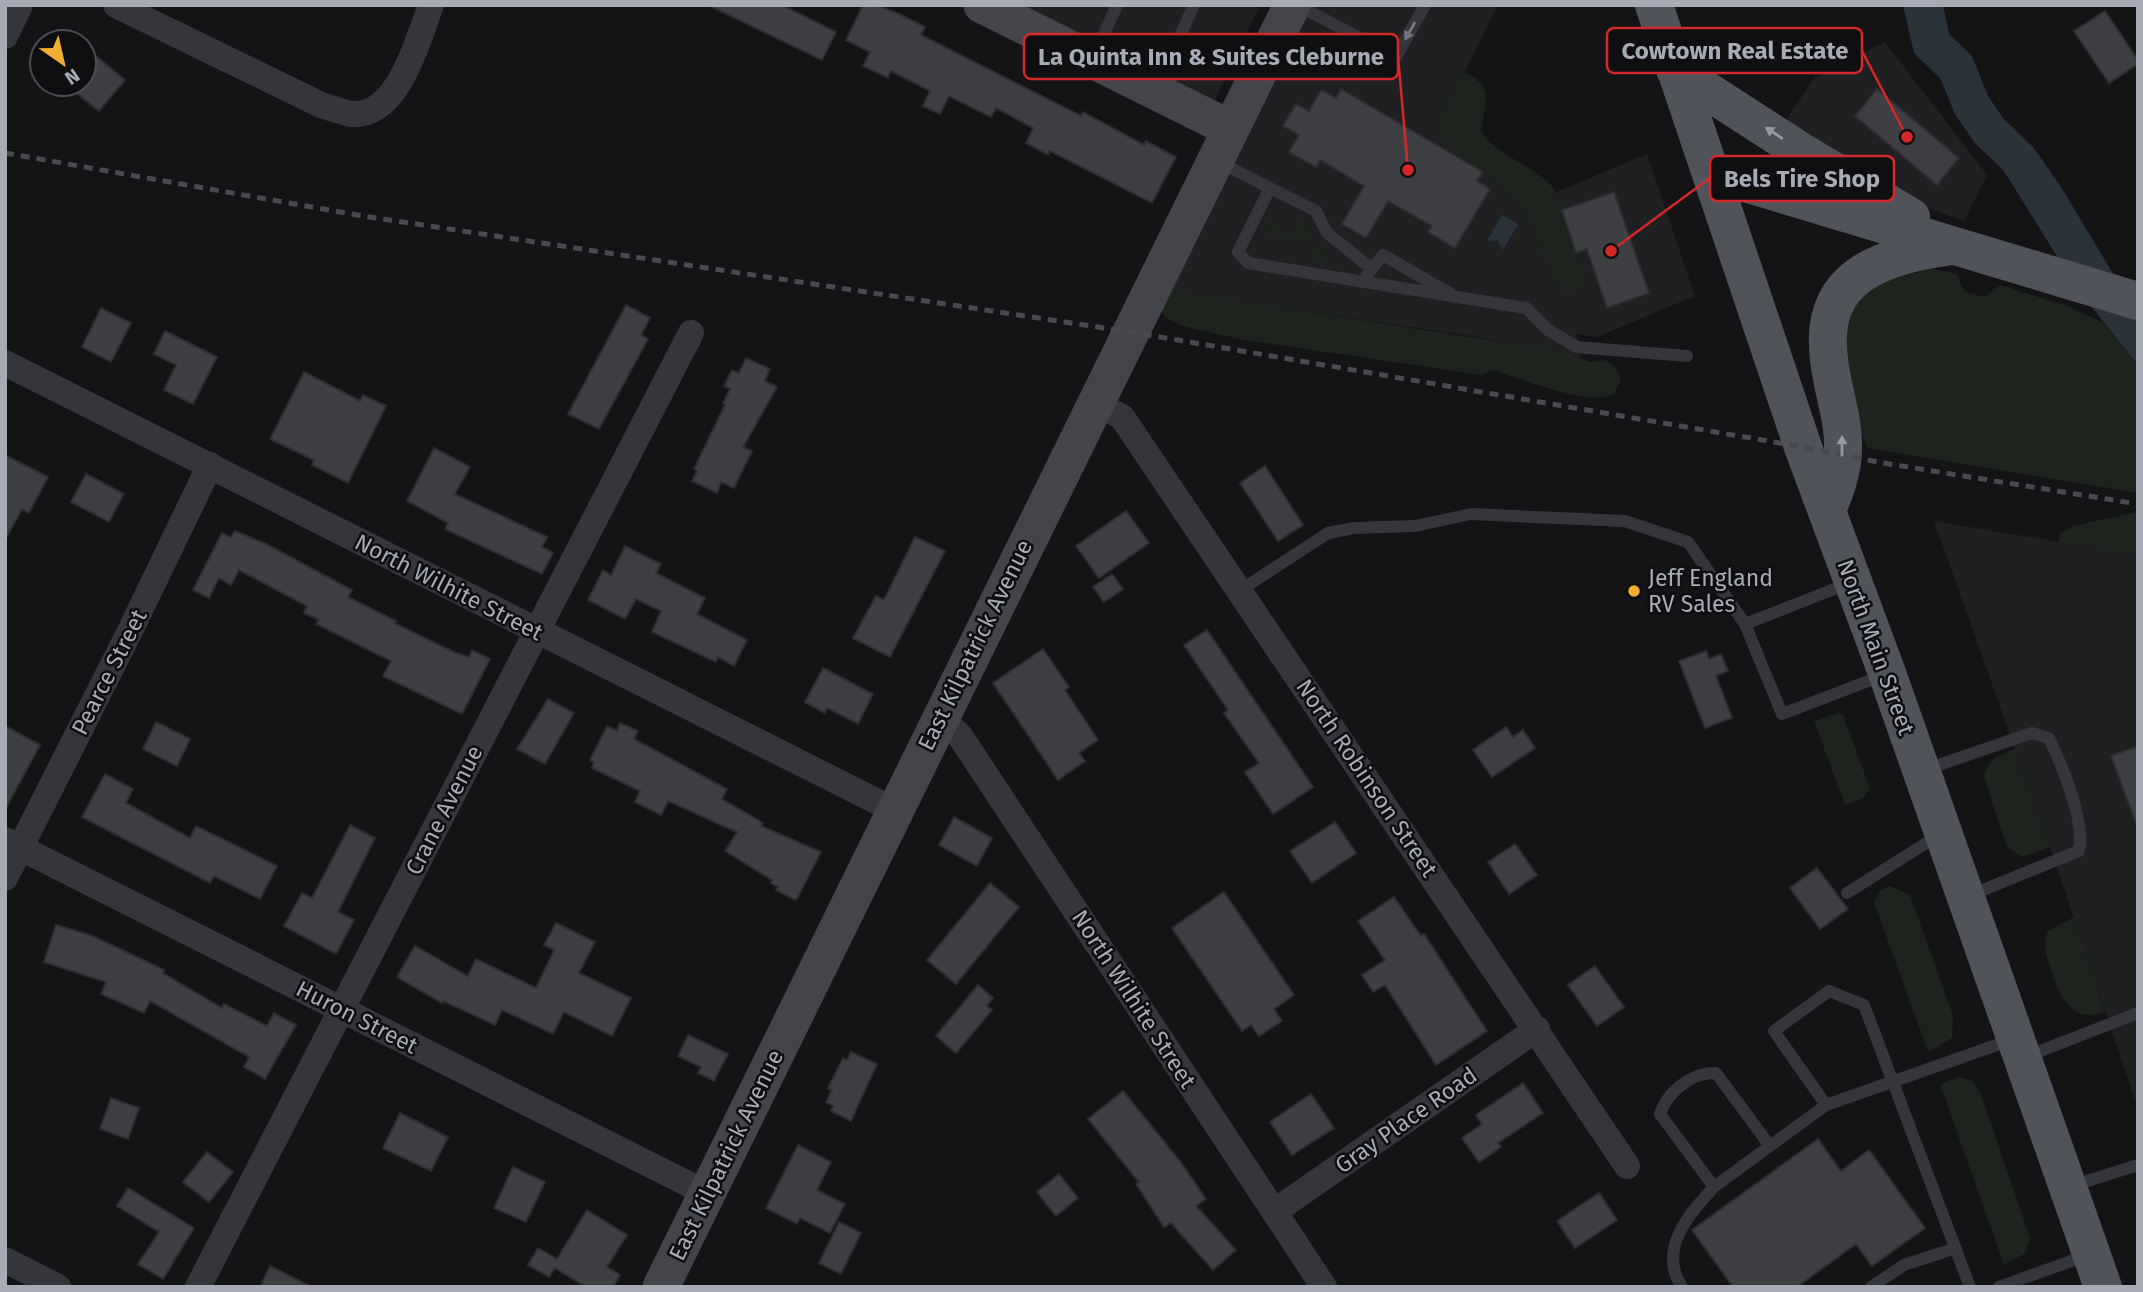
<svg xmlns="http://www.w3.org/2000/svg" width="2143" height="1292" viewBox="0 0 2143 1292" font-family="'Fira Sans',sans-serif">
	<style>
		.built { fill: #202023 }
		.green { fill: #1c241d }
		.water { fill: #2a3339 }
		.building { fill: #3e3f43; stroke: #2e2e32; stroke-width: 2 }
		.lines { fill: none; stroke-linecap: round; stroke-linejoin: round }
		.lane { stroke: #35363b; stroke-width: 12 }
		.street { stroke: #35363b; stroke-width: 26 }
		.secondary { stroke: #43454b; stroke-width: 37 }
		.primary { stroke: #51535a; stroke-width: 38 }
		.rail { stroke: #484a50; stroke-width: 5; stroke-dasharray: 9 7; stroke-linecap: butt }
		.oneway { fill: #73767f }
		.oneway2 { fill: #9599a4 }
		.poi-dot { fill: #f1b031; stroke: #0f0f11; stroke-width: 2.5 }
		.labels { text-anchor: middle; stroke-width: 5; stroke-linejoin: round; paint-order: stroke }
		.poi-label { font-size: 23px; fill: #a6abb6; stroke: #0f0f11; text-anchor: start }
		.street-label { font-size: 23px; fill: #a6abb6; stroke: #0f0f11 }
		.leader { fill: none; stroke: #d62828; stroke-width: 2.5 }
		.callout-dot { fill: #d62828; stroke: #0f0f11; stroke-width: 2.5 }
		.callout { fill: #0f0f11; stroke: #d62828; stroke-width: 2.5 }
		.callout-label { font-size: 24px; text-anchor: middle; font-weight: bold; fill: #a6abb6 }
	</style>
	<rect width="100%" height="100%" fill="#141416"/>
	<!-- built -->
	<path class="built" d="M1018 5H1260L1214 102Z
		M1309 5H1498L1438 126 1547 196 1647 154 1695 296 1597 337 1577 334 1581 358 1478 337 1164 290Z
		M1885 42 1987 175 1964 221 1903 199 1784 123 1815 77Z
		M1934 521 2138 555V1109L2050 847Z"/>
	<!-- green -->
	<path class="green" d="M1463 71C1496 87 1485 102 1481 131 1498 162 1570 174 1561 217L1587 278 1584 287 1560 293 1522 209 1501 183 1453 152 1448 142 1437 136 1434 127Z
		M1276 206 1280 209 1274 224 1291 233 1298 219H1302L1309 227 1316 243 1333 261 1311 260 1312 241 1264 234 1261 250H1256Z
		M1931 269 1957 274 1964 292 1986 297 2000 285 2070 307 2104 323 2138 365V493L1867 448 1843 382 1841 333 1860 297 1876 282Z
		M1169 290 1553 350 1591 362 1605 360 1616 368 1621 379 1614 394C1588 407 1522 379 1493 370L1482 375 1244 340 1182 326 1165 317 1156 306Z
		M2138 512V555L2059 542V535L2072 526Z
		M1839 713 1843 715 1870 788 1863 798 1845 805 1814 721Z
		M2015 749 2050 847 2022 857 2007 847 1984 777C1987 759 2000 755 2015 749Z
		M1890 886 1910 895 1953 1015 1952 1038 1928 1052 1874 902 1881 890Z
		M2074 917 2105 1012C2073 1023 2061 1000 2052 973 2048 958 2041 946 2048 931Z
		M1959 1077 1973 1081 1981 1094 2030 1238 2026 1253 2004 1265 1940 1084Z"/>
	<!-- water -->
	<path class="water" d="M1903 5H1943L1949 34 1972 56 1988 96 2003 118 2033 147 2061 187 2138 315V365L2076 287 2004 171 1974 142 1955 114 1940 78 1914 53Z
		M1502 215 1518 224 1503 250 1497 240 1487 241Z"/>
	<!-- building -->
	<path class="building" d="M708 5H782L836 32 822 60Z
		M863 5H876L899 14 925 27 921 35 1081 116 1083 112 1144 145 1146 141 1176 157 1152 203 1050 151 1048 155 1026 143 1033 128 996 108 991 117 949 96 940 114 923 106 930 91 891 71 888 78 863 66 870 52 846 40Z
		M2105 11 2138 60V64L2109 83 2074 31Z
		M84 46 125 80 99 111 65 84H84Z
		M1341 89 1483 172 1477 181 1490 189 1455 248 1428 232 1432 226 1388 201 1366 238 1342 224 1364 186 1320 160 1316 167 1289 152 1299 135 1283 126 1296 104 1309 111 1321 90 1336 98Z
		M1877 89 1959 158 1937 185 1855 116Z
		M1614 192 1649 293 1607 308 1587 249 1576 253 1562 210Z
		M626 305 650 318 641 335 648 339 599 429 568 414Z
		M101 308 131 323 111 362 82 347Z
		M165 331 217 357 193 404 164 390 176 365 154 354Z
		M746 358 770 369 765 381 777 387 743 447 752 451 734 488 721 482 717 493 692 481 697 471 694 469 725 405 723 403 730 389 724 386 732 370 739 373Z
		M304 372 360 401 363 395 386 406 348 483 312 465 314 460 270 439Z
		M434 448 470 467 455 494 547 537 542 547 553 553 542 574 445 529 448 523 407 501Z
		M5 455 48 477 29 513 22 509 5 540Z
		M1265 466 1303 525 1278 541 1240 483Z
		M86 474 124 494 109 522 71 502Z
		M1126 511 1149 543 1099 578 1076 546Z
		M235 531 266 544 352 590 348 597 396 621 394 623 456 653 469 657 472 650 490 659 462 714 383 676 391 661 316 624 319 620 304 613 307 606 239 570 231 585 219 578 209 598 193 590 222 533 231 537Z
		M915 537 945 551 890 657 853 638 876 596 884 600Z
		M625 546 661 564 656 573 705 598 697 614 747 640 734 666 718 657 716 662 652 632 661 611 636 599 625 619 588 600 603 570 611 575Z
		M1112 574 1123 589 1104 602 1093 587Z
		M1207 630 1313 787 1273 814 1245 772 1259 763 1224 713 1228 710 1184 645Z
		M1043 649 1069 687 1065 690 1098 740 1079 753 1085 761 1058 780 993 683Z
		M1706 651 1709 659 1721 654 1728 671 1716 676 1732 718 1705 728 1679 661Z
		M823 668 873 694 858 724 827 708 825 713 805 702Z
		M548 699 574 713 545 764 517 749Z
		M156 722 190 739 177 766 143 749Z
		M620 723 638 731 634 739 727 789 722 799 763 823 761 826 821 852 798 897 795 900 776 890 778 887 771 883 772 880 725 851 737 832 668 801 661 815 635 802 640 791 592 768 594 762 590 760 607 726 617 731Z
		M5 726 40 745 5 810Z
		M1506 727 1513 737 1523 730 1535 748 1492 777 1473 750Z
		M2138 746V823H2136L2111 756Z
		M105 774 133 789 126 803 190 838 196 826 277 866 260 899 214 876 210 883 82 817Z
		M954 817 992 838 977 866 939 845Z
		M1335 822 1356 853 1312 883 1290 851Z
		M350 825 375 838 338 912 354 920 336 954 284 926 302 893 312 898Z
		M1515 844 1537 875 1509 894 1488 862Z
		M1817 868 1848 909 1820 929 1790 888Z
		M990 883 1019 907 956 984 927 960Z
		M1224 892 1294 995 1274 1009 1282 1021 1259 1036 1251 1025 1242 1031 1172 928Z
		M1394 897 1421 936 1424 934 1487 1031 1436 1065 1385 985 1373 992 1362 975 1385 960 1358 921Z
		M556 923 595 942 579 973 631 998 612 1036 564 1012 553 1034 502 1010 495 1025 443 1001 442 1003 397 977 415 946 468 976 476 959 536 988 554 950 544 945Z
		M56 925 93 936 164 970 163 973 222 1008 224 1004 267 1026 274 1013 296 1025 265 1079 244 1067 249 1057 150 1001 144 1013 101 994 106 982 44 962Z
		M1595 966 1624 1007 1597 1026 1568 985Z
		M978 985 993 998 987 1006 992 1010 956 1053 936 1036Z
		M688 1035 728 1054 714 1081 698 1073 701 1067 678 1056Z
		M851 1052 877 1064 851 1121 831 1111 833 1106 826 1102 832 1090 828 1088 843 1058 847 1060Z
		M1523 1083 1543 1113 1498 1143 1501 1147 1479 1162 1462 1138 1482 1124 1476 1115Z
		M1123 1091 1180 1161 1206 1199 1196 1206 1236 1250 1213 1270 1171 1223 1164 1227 1136 1184 1139 1182 1088 1119Z
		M1311 1094 1334 1128 1292 1155 1270 1122Z
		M111 1098 139 1108 128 1139 100 1129Z
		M400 1113 448 1137 431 1171 383 1148Z
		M1818 1139 1841 1171 1869 1150 1925 1228 1872 1266 1856 1244 1797 1287H1733L1692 1230Z
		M798 1145 831 1162 817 1190 845 1204 830 1233 800 1218 797 1224 766 1208Z
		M207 1152 233 1172 209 1202 183 1182Z
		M513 1167 545 1182 526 1222 494 1208Z
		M1059 1174 1078 1198 1056 1216 1037 1192Z
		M128 1188 194 1228 163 1279 138 1264 159 1232 117 1206Z
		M1599 1193 1617 1220 1575 1248 1557 1221Z
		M587 1210 627 1235 607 1267 620 1275 613 1287H586L555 1268 549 1277 528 1265 538 1248 557 1259Z
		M839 1222 861 1233 841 1274 819 1263Z
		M270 1266 312 1287H260Z"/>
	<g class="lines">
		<!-- lane -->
		<path class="lane" d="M1297 5 1396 57 1425 5
			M1093 59 1117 5
			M1156 88 1194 5
			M1219 162 1270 188 1238 252 1248 263 1526 308 1548 330 1577 347 1687 356
			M1270 188 1316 211 1327 233 1372 269
			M1367 275 1383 255 1451 294
			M1239 591 1328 533 1354 528 1415 526 1471 514 1625 521 1688 542 1745 624 1782 714 1884 675
			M1745 624 1850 583
			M1924 770 2032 733 2049 738C2062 765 2086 823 2079 851L1968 896
			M1847 893 1939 835
			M2025 1057 2138 1013
			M1826 1105 2011 1040
			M1770 1146 1716 1073C1692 1072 1667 1092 1660 1114L1714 1187 1826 1105 1774 1031 1829 991 1864 1005 1970 1287
			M2071 1186 2138 1165
			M1682 1287C1657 1250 1689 1214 1714 1187
			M1871 1287 1904 1265 1956 1248
			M1999 1287 2088 1255"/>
		<!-- street -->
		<path class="street" d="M116 5 321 105C331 108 343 113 353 114 399 116 418 39 431 5
			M5 36 20 5
			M5 363 894 810
			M1095 403 1122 417 1627 1166
			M939 716 960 736 1324 1287
			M5 840 708 1194
			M5 878 131 629 210 465
			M1275 1211 1537 1029
			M5 1260 58 1287
			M198 1287 691 333"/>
		<!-- secondary -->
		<path class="secondary" d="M982 5 1231 129
			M661 1287 1292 5"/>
		<!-- primary -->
		<path class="primary" d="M1654 5 1803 447 1887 673 2103 1287
			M1675 70 1802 152 1911 217
			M1712 173 2138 301
			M1827 511C1835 491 1843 471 1843 449 1844 418 1832 390 1829 359 1818 274 1883 256 1952 246"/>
		<!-- rail -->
		<path class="rail" d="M5 153 363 216 1131 332 1803 447 1883 463 2138 504"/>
	</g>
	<!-- one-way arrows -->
	<defs><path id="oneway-solid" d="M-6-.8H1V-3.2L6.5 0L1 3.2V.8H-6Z" transform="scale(1.75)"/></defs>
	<use class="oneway" href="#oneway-solid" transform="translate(1410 31) rotate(119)"/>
	<g class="oneway2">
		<use href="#oneway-solid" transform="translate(1774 133) rotate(-147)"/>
		<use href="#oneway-solid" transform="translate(1842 446) rotate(-90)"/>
	</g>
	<!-- markers -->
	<circle class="poi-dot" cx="1634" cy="591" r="7"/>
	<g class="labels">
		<!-- poi labels -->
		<g class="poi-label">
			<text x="1648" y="586">Jeff England<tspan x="1648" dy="26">RV Sales</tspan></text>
		</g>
		<!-- street labels -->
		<g class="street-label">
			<text transform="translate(449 587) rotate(27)" y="8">North Wilhite Street</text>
			<text transform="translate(975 645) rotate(-64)" y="8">East Kilpatrick Avenue</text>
			<text transform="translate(1876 647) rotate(70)" y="8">North Main Street</text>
			<text transform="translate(109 672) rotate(-63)" y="8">Pearce Street</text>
			<text transform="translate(1367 778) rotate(56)" y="8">North Robinson Street</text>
			<text transform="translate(444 810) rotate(-63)" y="8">Crane Avenue</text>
			<text transform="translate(1134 999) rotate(57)" y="8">North Wilhite Street</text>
			<text transform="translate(357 1017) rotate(27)" y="8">Huron Street</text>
			<text transform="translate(1406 1120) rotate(-35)" y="8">Gray Place Road</text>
			<text transform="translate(726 1155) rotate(-64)" y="8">East Kilpatrick Avenue</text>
		</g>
	</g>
	<!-- callouts -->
	<path class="leader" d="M1907 137L1862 51M1408 170L1398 56M1611 251L1710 178"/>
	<g class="callout-dot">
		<circle cx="1907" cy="137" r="7"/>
		<circle cx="1408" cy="170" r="7"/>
		<circle cx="1611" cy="251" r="7"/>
	</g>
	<g class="callout">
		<rect x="1607" y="28" width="255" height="45" rx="7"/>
		<rect x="1024" y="34" width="374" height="45" rx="7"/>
		<rect x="1710" y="156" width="184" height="45" rx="7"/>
	</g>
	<g class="callout-label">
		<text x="1735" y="59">Cowtown Real Estate</text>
		<text x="1211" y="65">La Quinta Inn &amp; Suites Cleburne</text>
		<text x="1802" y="187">Bels Tire Shop</text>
	</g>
	<!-- border -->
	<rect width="2143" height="1292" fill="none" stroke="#a6abb6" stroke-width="14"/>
	<!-- north arrow -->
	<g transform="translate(63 63) rotate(146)"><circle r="33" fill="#0f0f11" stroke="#4b4d53" stroke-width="2"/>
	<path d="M0-5L12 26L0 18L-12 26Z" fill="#f1b031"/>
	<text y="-10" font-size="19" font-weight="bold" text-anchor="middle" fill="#a6abb6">N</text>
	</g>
</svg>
